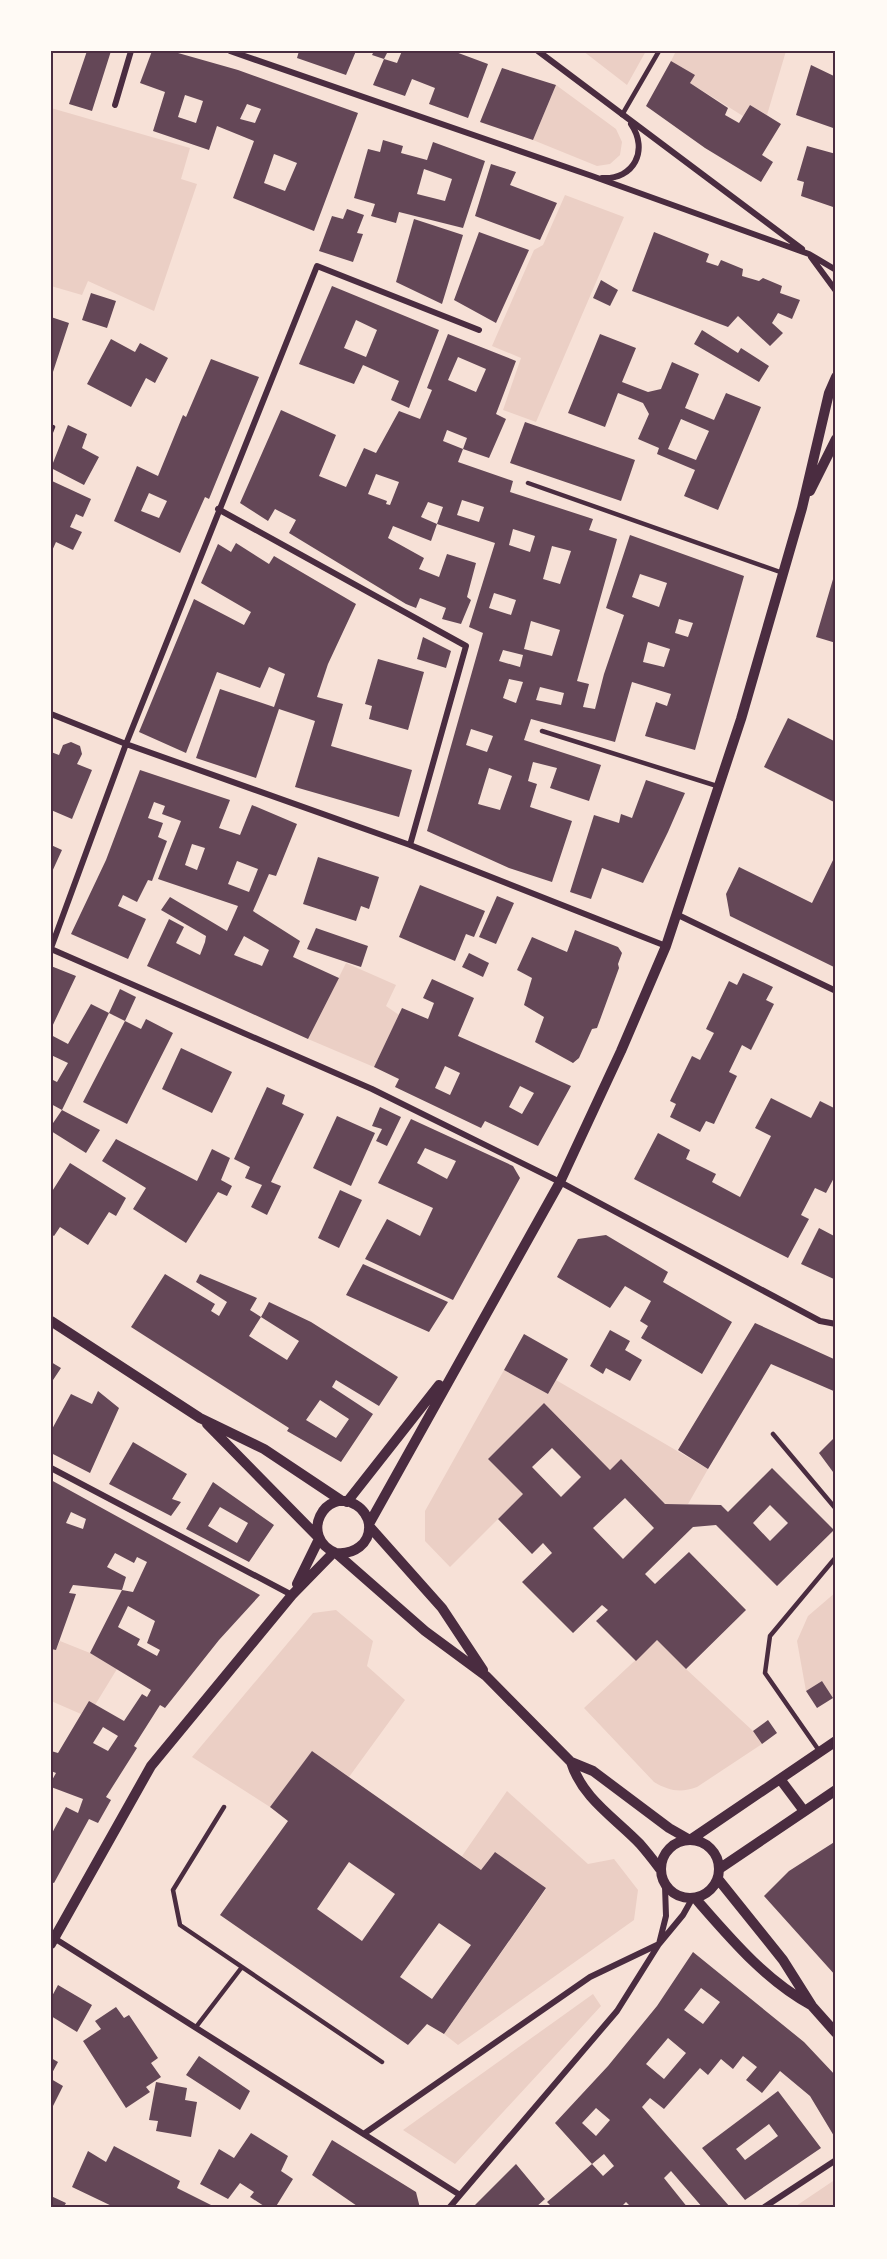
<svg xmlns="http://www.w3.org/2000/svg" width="887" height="2259" viewBox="0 0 887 2259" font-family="'Archivo Narrow',sans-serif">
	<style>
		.green { fill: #ebcfc5 }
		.building { fill: #644757; fill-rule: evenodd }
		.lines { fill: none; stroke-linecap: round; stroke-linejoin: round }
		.service { stroke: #4a2c40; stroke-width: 4.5 }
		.minor { stroke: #4a2c40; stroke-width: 6 }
		.tertiary { stroke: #4a2c40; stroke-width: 10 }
		.neatline { fill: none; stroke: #4a2c40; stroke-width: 2 }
	</style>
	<rect width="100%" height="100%" fill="#f7e1d7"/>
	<!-- green -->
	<path class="green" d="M583 51H646L627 85Z
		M676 51H786L767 115 750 105 743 116 690 83 694 75 671 61Z
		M556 85 616 129 622 142 620 155 610 164 597 166 533 140Z
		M51 108 190 148 181 179 197 184 154 311 88 281 82 295 51 286Z
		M565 195 624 217 536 422 503 410 521 358 492 346 534 250 543 245Z
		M346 963 396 985 386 1006 399 1015 374 1067 308 1039Z
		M504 1370 548 1394 556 1380 708 1469 688 1504H665L621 1459 610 1470 544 1403 488 1459 523 1494 450 1567 425 1541V1511Z
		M836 1592V1696L833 1698 822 1681 806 1691 797 1641 808 1616Z
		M336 1610 373 1641 367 1666 405 1700 349 1777 312 1751 270 1807 192 1757 313 1613Z
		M657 1640 686 1669 753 1731 762 1744 697 1787C681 1793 669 1791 654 1782L584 1708Z
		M60 1641 90 1653 117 1669 95 1705 89 1702 81 1714 51 1701V1649L56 1650Z
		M507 1791 588 1864 614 1859 638 1890 634 1920 458 2045 444 2034 546 1889 495 1852 481 1870 462 1856Z
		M593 1994 601 2006 455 2164 403 2130Z
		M836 2179V2208H793Z"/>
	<!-- building -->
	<path class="building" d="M87 51H111L92 111 69 104Z
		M152 51H171L238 70 358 113 314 231 233 198 254 141 217 126 209 150 153 131 165 92 140 83ZM185 95 203 101 196 123 178 117ZM247 104 261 109 255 123 240 119ZM274 154 297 163 285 191 264 183Z
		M299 51H356L346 75 297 58Z
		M374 51H388L384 59 397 63 402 51H453L488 64 468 118 429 104 435 88 412 79 405 96 373 85 384 59 372 55Z
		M671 61 695 75 690 83 728 108 725 115 739 123 750 105 781 124 762 155 773 162 761 182 705 148 646 106Z
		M811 65 836 77V129L796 115Z
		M502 68 556 85 533 140 480 122Z
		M383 140 403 146 401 153 427 160 433 142 485 161 463 228 399 212 396 223 371 216 375 204 354 198 368 149 380 152ZM424 169 452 179 445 201 417 194Z
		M807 146 836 154V208L801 196 804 182 797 180Z
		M491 164 516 172 510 185 557 203 540 240 475 216Z
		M347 209 364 215 357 233 363 234 353 262 319 251 332 216 343 219Z
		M414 219 463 235 442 304 396 282Z
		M479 232 529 250 496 323 454 300Z
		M654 232 709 254 706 262 718 266 721 260 743 269 742 276 759 281 763 278 782 286 780 293 800 300 792 319 778 313 772 323 783 333 770 346 738 316 728 327 632 291Z
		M601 280 618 290 610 306 593 298Z
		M332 286 439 330 409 408 391 400 399 381 363 365 354 384 299 364ZM356 320 377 330 366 357 344 348Z
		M91 293 116 301 107 328 82 320Z
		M51 317 69 323 51 378Z
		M702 330 738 353 741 348 769 366 759 382 694 344Z
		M448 334 516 361 496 414 506 419 489 458 463 449 467 438 447 430 443 441 463 449 458 462 513 481 510 492 593 519 589 530 617 539 577 681 589 684 583 707 595 709 604 674 624 615 606 608 630 535 744 576 695 750 645 736 656 702 667 706 671 694 632 682 615 742 531 719 524 740 601 765 589 801 550 788 557 768 533 762 528 781 537 784 530 807 572 821 552 882 509 868 427 831 483 633 469 627 495 543 437 524 431 541 393 526 388 538 424 558 419 569 439 577 447 554 476 563 467 597 471 600 461 624 442 619 446 608 420 598 416 608 406 604 289 533 296 520 275 509 268 521 240 503 281 410 336 435 319 476 346 487 364 448 376 453 399 411 420 419 432 390 427 388ZM458 357 486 369 476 392 448 380ZM376 474 399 482 390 505 386 504 387 501 368 494ZM462 500 484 507 479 522 457 515ZM428 502 443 507 437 524 421 517ZM513 529 535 536 530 552 509 545ZM552 546 571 551 560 584 543 579ZM640 574 667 583 659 607 632 597ZM494 593 516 600 511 615 489 608ZM679 619 693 623 688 637 675 633ZM531 621 560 630 552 656 524 649ZM648 642 670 649 664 667 643 662ZM503 650 523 655 520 667 499 661ZM509 679 523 682 516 703 503 698ZM540 687 564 693 561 705 536 700ZM471 729 493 736 487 752 466 745ZM489 768 512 776 500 810 478 804Z
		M600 334 636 348 622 382 648 392 661 389 672 362 699 374 685 408 714 420 726 393 761 407 718 510 684 496 695 470 657 454 659 448 638 439 649 414 643 403 618 393 605 427 568 413ZM681 419 709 431 696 460 668 449Z
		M111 339 135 352 140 343 168 358 155 383 146 378 131 407 87 384Z
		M211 359 259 377 209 499 205 497 180 553 114 521 137 466 158 476 183 415 186 417ZM149 493 167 501 159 518 141 511Z
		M525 422 635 460 621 501 510 463Z
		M68 425 87 434 82 448 99 457 84 485 51 468Z
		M52 481 91 499 83 517 76 514 70 527 82 532 73 550 56 542 51 553Z
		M236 543 269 564 274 556 356 604 328 664 317 697 343 704 331 746 412 770 399 817 295 787 315 721 279 709 256 778 196 758 220 689 274 707 285 674 269 667 260 688 217 672 186 753 139 732 194 599 244 625 251 612 201 583 218 544 231 552Z
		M836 569V643L816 637Z
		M423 637 451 651 446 668 417 659Z
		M378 659 424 672 408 730 369 719 372 706 365 704Z
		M788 718 836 742V803L764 767Z
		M71 742 80 746 82 754 77 764 92 770 72 819 51 810V752L59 755 63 745Z
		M140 770 230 800 219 828 240 835 252 805 297 824 276 876 269 874 253 911 300 941 293 957 339 978 308 1039 147 966 169 919 184 927 176 943 200 955 205 942 206 936 161 910 170 897 227 931 238 906 158 879 181 821 162 814 165 806 154 802 148 818 163 823 158 837 167 841 152 881 148 880 137 902 123 895 118 906 146 919 128 959 71 934 106 860ZM192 844 205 848 197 870 185 865ZM237 861 258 869 249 892 228 884ZM244 936 269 950 262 966 234 955Z
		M646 780 685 793 668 832 643 883 602 868 591 899 570 892 594 815 619 823 621 814 632 818Z
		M51 845 62 850 51 874Z
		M836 854V968L730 916 726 894 739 867 812 903Z
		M318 857 379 877 369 909 361 906 356 921 303 904Z
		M420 885 485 911 474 937 466 934 455 961 399 937Z
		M497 896 514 903 496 944 479 937Z
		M316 928 368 946 361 967 307 949Z
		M575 930 618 947 622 953 618 964 619 968 597 1028 592 1029 579 1058 573 1063 535 1042 544 1017 524 1005 532 978 517 970 532 937 567 952Z
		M469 953 489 963 483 977 462 967Z
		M51 966 76 976 51 1029Z
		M743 973 773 987 766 1000 774 1004 751 1050 742 1045 729 1072 737 1076 714 1124 706 1121 700 1132 670 1117 676 1104 670 1101 692 1056 700 1060 714 1033 706 1029 729 981 737 985Z
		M432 979 474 998 458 1036 571 1086 538 1146 485 1121 481 1128 395 1087 399 1079 374 1067 402 1008 428 1019 434 1003 423 998ZM445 1066 460 1073 450 1095 435 1088ZM520 1086 534 1093 522 1114 509 1107Z
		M120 989 136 997 125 1021 109 1013 62 1110 51 1104V1079L57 1082 68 1063 51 1055V1035L68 1044 91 1004 109 1013Z
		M146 1019 173 1033 127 1124 83 1102 125 1021 141 1029Z
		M181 1048 232 1072 212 1113 162 1089Z
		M267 1087 285 1095 282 1104 304 1114 271 1182 281 1186 267 1215 251 1207 262 1185 245 1178 250 1167 234 1159Z
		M771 1098 811 1118 820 1101 836 1109V1174L826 1193 815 1188 801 1215 809 1219 788 1258 634 1179 658 1133 690 1150 686 1159 716 1174 712 1182 740 1197 771 1136 755 1128Z
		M380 1107 401 1117 387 1146 376 1141 382 1129 372 1126Z
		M62 1110 100 1130 86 1153 51 1131V1126Z
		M337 1116 375 1133 351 1186 313 1168Z
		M411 1119 513 1166 520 1178 453 1300 365 1259 387 1219 420 1236 433 1208 378 1183ZM425 1148 456 1161 447 1179 417 1163Z
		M116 1139 197 1181 212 1149 230 1158 221 1180 232 1186 227 1196 218 1192 186 1243 133 1209 146 1188 102 1161Z
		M70 1163 126 1198 116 1216 109 1212 88 1245 60 1227 54 1236 51 1234V1193Z
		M340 1190 362 1200 339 1248 318 1238Z
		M819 1228 836 1237V1280L801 1264Z
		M606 1235 668 1272 663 1282 732 1322 702 1374 641 1338 648 1326 640 1321 651 1301 625 1286 610 1308 557 1277 578 1239Z
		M363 1264 448 1302 429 1332 346 1295Z
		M165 1274 215 1304 211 1311 219 1316 227 1302 196 1282 200 1274 257 1298 250 1310 261 1317 249 1336 287 1360 299 1341 261 1317 269 1302 311 1322 398 1377 379 1406 336 1380 332 1387 373 1414 341 1462 287 1431 289 1428 131 1327ZM320 1400 349 1419 336 1438 306 1420Z
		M755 1323 836 1360V1392L771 1364 708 1469 678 1450Z
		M610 1330 630 1341 625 1350 642 1360 630 1381 606 1368 603 1374 590 1366Z
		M524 1334 568 1359 548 1394 504 1370Z
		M51 1362 61 1368 51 1383Z
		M98 1391 119 1408 90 1473 51 1453V1431L71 1394 92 1404Z
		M544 1403 610 1470 621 1459 665 1504 721 1505 728 1512 772 1468 834 1530 777 1586 716 1525 693 1527 645 1574 655 1584 689 1552 746 1610 686 1669 657 1640 636 1661 596 1621 608 1610 602 1605 573 1633 522 1582 552 1553 543 1543 532 1554 498 1519 523 1494 488 1459ZM552 1448 581 1477 561 1497 532 1467ZM625 1498 654 1528 623 1559 593 1528ZM770 1505 788 1523 770 1541 753 1523Z
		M836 1436V1476L819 1453Z
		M133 1442 187 1474 172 1499 181 1502 171 1516 109 1484Z
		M51 1480 260 1595 219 1640 165 1708 160 1705 134 1746 137 1748 106 1797 111 1800 98 1823 89 1819 54 1883 51 1882V1835L66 1807 78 1813 83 1799 51 1787V1782L56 1773 51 1771V1751L58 1753 89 1701 124 1721 142 1694 147 1697 151 1690 90 1653 122 1590 73 1585 69 1593 76 1594 56 1650 51 1649ZM71 1512 86 1519 83 1529 66 1523ZM115 1553 134 1563 137 1557 147 1562 133 1592 122 1590 126 1577 107 1567ZM128 1606 155 1621 147 1643 160 1650 157 1656 137 1645 140 1639 118 1627ZM103 1727 118 1736 108 1751 93 1743Z
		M213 1482 274 1525 249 1562 186 1529ZM220 1507 248 1523 237 1543 208 1526Z
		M822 1681 833 1698 817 1708 806 1691Z
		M768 1720 777 1733 762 1744 753 1731Z
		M312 1751 481 1870 495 1852 546 1888 444 2034 427 2024 408 2045 220 1915 288 1821 270 1807ZM349 1862 395 1894 362 1941 317 1909ZM439 1923 471 1945 432 1999 400 1977Z
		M836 1841V1976L764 1896 789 1871Z
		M693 1952 804 2042 836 2076V2134L834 2136 810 2096 780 2071 762 2093 746 2080 757 2067 743 2056 733 2069 721 2059 708 2075 700 2068 664 2109 650 2098 642 2107 730 2207 703 2208 671 2171 664 2178 688 2208H632L626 2202 620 2208H553L547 2202 592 2164 603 2176 614 2166 604 2154 592 2164 555 2123 608 2066 657 2006ZM701 1988 720 2002 703 2024 684 2010ZM668 2038 686 2053 664 2079 646 2064ZM596 2108 610 2120 596 2136 582 2123Z
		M58 1985 92 2005 77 2032 51 2016V1998Z
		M116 2007 124 2018 129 2015 158 2058 151 2063 161 2077 146 2087 150 2092 126 2108 83 2041 101 2029 95 2021Z
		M199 2056 250 2091 240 2110 186 2075Z
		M51 2058 58 2062 51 2075Z
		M51 2079 63 2086 51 2110Z
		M156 2082 187 2088 185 2100 197 2102 191 2137 156 2131 158 2121 149 2120Z
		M778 2091 821 2148 745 2200 702 2148ZM769 2124 778 2136 745 2160 736 2149Z
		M251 2133 288 2156 281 2171 293 2179 275 2208H267L250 2197 254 2192 240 2183 228 2199 200 2184 219 2149 234 2158Z
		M332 2140 416 2192 420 2208H360L312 2175Z
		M114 2146 180 2181 177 2188 217 2208H116L72 2187 88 2151 106 2162Z
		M516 2164 545 2199 535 2208H475L474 2206Z
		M51 2196 66 2203 63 2208H51Z"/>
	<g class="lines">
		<!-- service -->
		<path class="service" d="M622 115 659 51
			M51 432 53 427
			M528 483 783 573
			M542 731 717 786
			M773 1434 836 1509
			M820 1752 765 1673 770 1636 836 1557
			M224 1807 173 1890 180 1925 382 2062
			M196 2027 242 1967"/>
		<!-- minor -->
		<path class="minor" d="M230 51 592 176 809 254 836 270
			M538 51 802 249
			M115 105 131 51
			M602 178C634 180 649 150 631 124
			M811 257 836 291
			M218 509 466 646 410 845
			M51 714 126 744 410 845 666 946
			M676 914 836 991
			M51 948 126 744 317 266 479 330
			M51 949 372 1089 560 1182 820 1321 836 1324
			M51 1468 292 1595
			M54 1938 460 2195
			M365 2133 590 1977 659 1944 683 1915 692 1899
			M449 2208 617 2011 659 1944 666 1916 665 1886
			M763 2208 836 2160"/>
		<!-- tertiary -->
		<path class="tertiary" d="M810 491 836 439
			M51 1321 200 1418 264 1449 342 1501
			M207 1424 318 1537
			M347 1502 439 1385
			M369 1524 560 1182 621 1051 666 946 741 719 802 508 829 393 836 377
			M369 1526 442 1608 483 1670
			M336 1553C353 1555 371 1544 369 1524 368 1517 363 1509 356 1505 325 1486 298 1537 336 1553L425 1631 486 1676 571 1762 593 1771 669 1828 690 1840 836 1741
			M297 1584 319 1539
			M571 1762C582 1798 615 1818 640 1844 647 1852 654 1861 660 1869
			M780 1779 804 1811
			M661 1869a29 29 0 1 1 58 0a29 29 0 1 1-58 0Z
			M719 1869 836 1790
			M718 1879 783 1960 812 2006 836 2033
			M695 1898C730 1938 765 1980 811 2005
			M51 1944 151 1766 292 1595 334 1552"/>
	</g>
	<!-- border -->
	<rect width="887" height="2259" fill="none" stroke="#fffaf5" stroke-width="105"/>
	<rect x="52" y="52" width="782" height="2154" class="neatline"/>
</svg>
